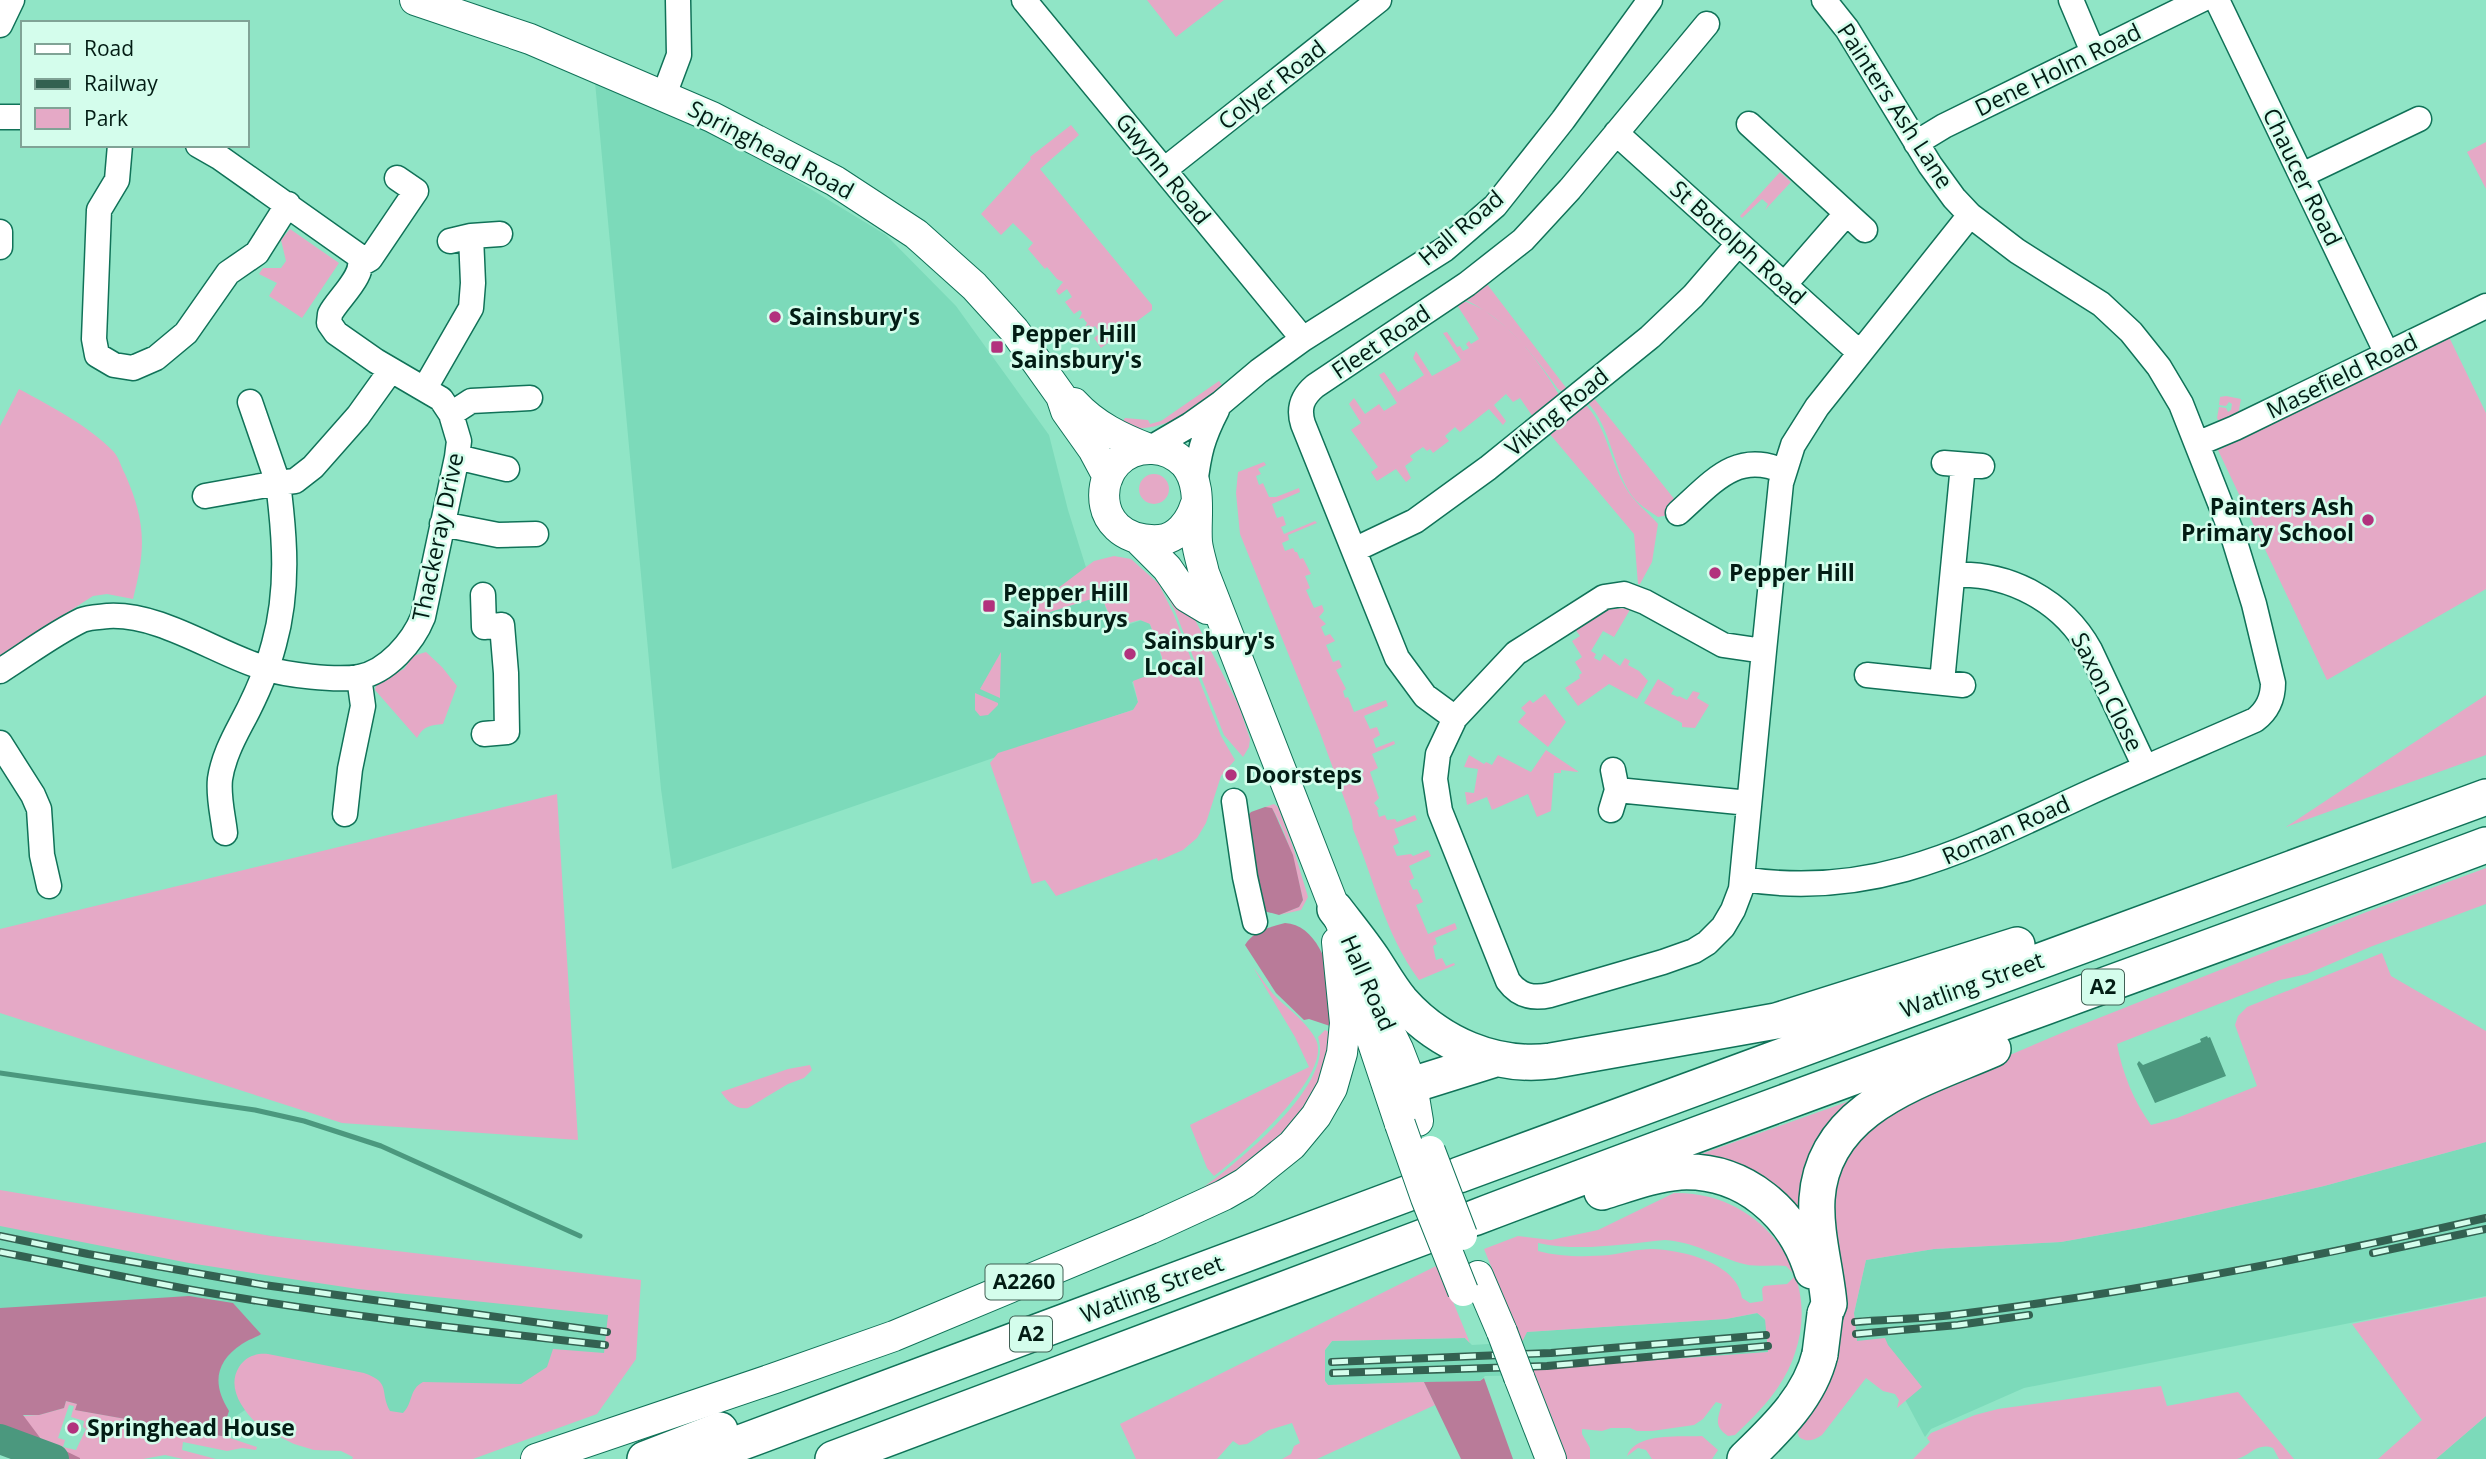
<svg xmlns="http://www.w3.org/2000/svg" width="2486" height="1459" viewBox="0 0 2486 1459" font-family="'Open Sans',sans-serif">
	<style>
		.built { fill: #7cdaba }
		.green { fill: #e5a9c6; fill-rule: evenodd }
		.forest { fill: #b97b99 }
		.water { fill: #4b987e }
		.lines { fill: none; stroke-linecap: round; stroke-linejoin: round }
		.stream { stroke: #4b987e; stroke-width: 5 }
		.river { stroke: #4b987e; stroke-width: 30 }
		.minor-casing { stroke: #107258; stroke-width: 27 }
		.major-casing { stroke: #107258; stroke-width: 32 }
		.highway-casing { stroke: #107258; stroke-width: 38 }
		.minor { stroke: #fff; stroke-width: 24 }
		.major { stroke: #fff; stroke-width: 30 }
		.highway { stroke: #fff; stroke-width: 35 }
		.rail-casing { stroke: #336151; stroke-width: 8 }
		.rail { stroke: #d4fdec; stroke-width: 5; stroke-dasharray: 16; stroke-linecap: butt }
		.major-bridge-casing { stroke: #107258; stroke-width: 32; stroke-linecap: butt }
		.highway-bridge-casing { stroke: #107258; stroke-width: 38; stroke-linecap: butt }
		.major-bridge { stroke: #fff; stroke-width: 30 }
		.highway-bridge { stroke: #fff; stroke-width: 35 }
		.poi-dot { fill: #b2327d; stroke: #d4fdec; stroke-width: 2.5 }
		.labels { text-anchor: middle; stroke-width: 5; stroke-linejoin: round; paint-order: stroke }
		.shield { fill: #d4fdec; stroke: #416055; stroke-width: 2 }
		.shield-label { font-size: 21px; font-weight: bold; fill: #021c14 }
		.street-label { font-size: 23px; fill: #021c14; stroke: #d4fdec }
		.poi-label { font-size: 23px; font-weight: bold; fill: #021c14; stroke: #d4fdec; text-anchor: start }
	</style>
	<rect width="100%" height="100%" fill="#90e5c6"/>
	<!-- built -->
	<path class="built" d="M595 82 740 146 886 235 956 306 1049 435 1068 510 1094 593 1103 600 1112 626 1118 628 1142 620 1149 623 1153 631 1163 664 1158 672 1132 682 1138 702 1135 709 672 869 661 789Z
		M2486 1142V1296L2024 1388 1931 1429 1925 1437 1901 1392 1857 1342 1854 1313 1866 1260 1934 1249 2061 1242 2144 1227 2324 1186Z
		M0 1198 598 1282 625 1367 476 1449 248 1408 223 1425 0 1308Z
		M1758 1313 1766 1321 1768 1352 1536 1375 1485 1376 1480 1381 1328 1385 1325 1381V1350L1332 1341 1465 1338 1472 1345 1522 1342 1526 1332 1726 1319Z
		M2486 1416V1459H2436Z"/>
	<!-- green -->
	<path class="green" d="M1147 0H1224L1176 37Z
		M1071 125 1079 135 1040 169 1152 305V310L1101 348 1094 338 1100 333 1095 326 1091 328 1089 325 1085 327 1087 323 1083 318 1079 319 1082 313 1080 310 1074 314 1065 302 1072 297 1067 289 1059 295 1056 291 1063 282 1057 279 1047 267 1045 269 1028 249 1033 243 1013 223 1001 235 981 214 1031 159 1030 157Z
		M2486 142V189L2467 152Z
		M1780 172 1791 182 1765 210 1768 204 1762 199 1742 218 1740 216Z
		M290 229 339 263 302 318 269 296 277 283 259 274 263 268H281L286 261 281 240Z
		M1487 284 1567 389 1563 392 1558 389C1531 352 1509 322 1466 300Z
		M1463 301C1502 312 1540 361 1559 395L1533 417 1520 398 1513 402 1506 394 1494 405 1506 421 1503 425 1489 409 1460 432 1455 427 1445 436 1449 441 1433 453 1430 449 1427 451 1423 447 1410 456 1413 460 1405 466 1411 478 1406 482 1396 469 1377 481 1371 472 1378 467 1351 430 1361 423 1349 404 1354 398 1365 414 1379 404 1384 411 1397 403 1379 375 1384 372 1398 392 1424 375 1413 358 1416 351 1432 376 1461 360 1443 333 1447 332 1457 347 1460 346 1463 351 1469 348 1466 344 1469 341 1471 344 1479 339 1457 305Z
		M2449 337 2486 413V589L2327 680 2218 450Z
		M1219 381 1223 386C1189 413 1164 434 1119 427L1125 418 1148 420 1150 424 1161 421Z
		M19 389C52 407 86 424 113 451 119 457 121 467 125 474 146 522 146 549 133 599L107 594 93 596 0 656V426Z
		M2226 396 2241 399 2238 415 2226 420 2219 421 2217 418 2219 407 2226 408 2228 412 2231 410 2232 404 2229 402 2226 406 2219 405 2220 397Z
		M1593 397 1675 500 1669 515 1658 517C1649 511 1639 505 1632 496 1612 467 1612 428 1587 402Z
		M1585 404C1606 426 1609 456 1623 483 1633 502 1645 509 1658 524L1652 562 1640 584H1638L1634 534 1549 433Z
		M1264 462 1266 465 1258 469 1261 474 1256 476 1259 485 1263 483 1269 497H1276L1299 488 1300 492 1272 504 1277 518 1283 516 1286 525 1281 527 1284 534 1315 521 1317 523 1288 535 1289 540 1282 543 1285 551 1293 548 1295 552H1297L1300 559 1303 558 1311 574 1305 576 1310 588 1306 590 1314 608 1322 605 1324 611 1319 617 1326 624 1321 627 1325 636 1330 634 1335 641 1326 645 1333 662 1339 660 1342 667 1336 670 1346 689 1343 691 1345 698 1348 697 1354 712 1386 700 1388 706 1364 716 1370 729 1377 727 1380 735 1373 739 1376 748 1394 741 1395 744 1372 754 1378 768 1370 772 1379 798 1374 803 1379 809 1377 810 1379 817 1385 815 1387 820 1395 819 1397 822 1415 815 1417 820 1394 829 1399 843 1393 846 1397 856 1411 854 1413 856 1428 850 1431 856 1409 866 1414 878 1409 881 1413 890 1417 889 1423 902 1416 905 1428 934 1455 923 1457 929 1435 938 1437 944 1433 946 1436 960 1442 958 1446 966 1454 963 1455 965 1419 980C1384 932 1375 882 1353 829L1352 820 1319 730 1240 534 1236 493 1238 472Z
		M1139 489a15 15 0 1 1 30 0a15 15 0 1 1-30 0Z
		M1114 556 1131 559 1159 584 1174 615 1221 736 1235 760 1221 776 1206 823 1197 838 1183 850 1158 861 1157 858 1056 896 1045 880 1032 884 990 763 998 753 1133 710 1138 702 1133 681 1157 672 1162 667V657L1150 624 1140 620 1114 627 1103 600 1098 597 1018 622 1021 616 1094 561Z
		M1158 577 1185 600 1239 706 1250 739 1249 747 1243 757 1224 735 1175 611Z
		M1631 608 1614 637 1603 631 1591 651 1596 654 1594 658 1600 661 1604 654 1620 666 1625 658 1630 661 1628 665 1639 671 1648 681 1637 699 1609 684 1578 706 1565 688 1580 678 1579 675 1582 673 1575 662 1582 657 1572 641 1580 636 1575 629 1607 609Z
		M426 652 442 667 457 686 443 724C431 725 423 726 417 738L375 690 377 682 404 669 413 656Z
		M1001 652 1000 694V698L980 689Z
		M1658 679 1674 689 1671 694 1678 697 1679 696 1687 700 1693 691 1700 693 1697 698 1709 705 1695 728 1682 727V723L1644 703Z
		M975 693 998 703V705L988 715 980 716 975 710Z
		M1545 694 1566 722 1548 747 1518 722 1526 713 1521 708 1530 700 1533 703Z
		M2486 695V755L2286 827Z
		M1546 750 1579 772 1561 770V773H1554L1551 811 1537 817 1528 794 1492 810 1487 797 1467 805 1465 792 1474 793 1478 769 1464 767 1469 755 1484 764 1486 762 1492 765 1498 755 1531 772Z
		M557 794 578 1140 342 1123 0 1013V929Z
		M1274 804 1278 807 1293 847 1308 897 1301 910 1279 915 1299 907 1303 900C1296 869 1289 837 1273 810L1265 807Z
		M2486 868V904L2370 947 2307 974 2280 980 2117 1044C2122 1072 2134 1102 2151 1125L2177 1118 2257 1086 2235 1025 2238 1016 2247 1007 2382 953 2391 976 2486 1031V1142L2324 1186 2144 1227 2061 1242 1934 1249 1866 1260 1854 1313 1857 1341 1885 1338 1888 1345 1922 1387 1897 1408 1899 1400 1895 1394 1883 1391 1866 1378 1822 1435C1815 1440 1807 1443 1799 1437L1796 1427 1830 1185 1867 1123 1977 1069 2071 1029 2364 913Z
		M1253 967C1261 977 1267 988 1276 997 1289 1010 1307 1022 1316 1040 1333 1075 1240 1157 1214 1176L1207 1168 1190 1125 1309 1067 1295 1037Z
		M1325 1030 1336 1035 1321 1096 1246 1171 1200 1190C1234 1165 1336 1085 1318 1037Z
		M810 1065 812 1070 804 1078 788 1084 748 1108C736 1110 727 1101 721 1092L788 1069Z
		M1900 1083 1796 1224 1662 1168Z
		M0 1190 271 1236 641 1280 636 1359 597 1414 473 1459H352L353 1457 341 1451 314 1450 294 1444 270 1432 267 1433C249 1418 224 1391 239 1367 246 1356 256 1353 268 1354L364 1373C392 1383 379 1391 390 1411L403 1413C413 1403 409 1389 423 1382L521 1384 547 1367 553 1349 604 1353 608 1315 358 1289 285 1278 189 1263 0 1226Z
		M1674 1193C1759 1191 1823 1271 1795 1353 1784 1387 1760 1411 1735 1435L1728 1436C1713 1426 1718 1418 1722 1404L1716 1402 1703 1419 1694 1425 1652 1431H1637L1630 1428H1611L1602 1431 1582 1429V1434L1590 1448V1459H1565L1557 1430 1532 1369 1768 1352 1765 1319 1757 1313 1726 1319 1527 1332 1522 1342 1484 1249 1518 1236 1551 1240 1598 1230ZM1665 1240C1693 1242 1714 1255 1740 1263 1755 1268 1770 1264 1786 1266L1792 1272 1794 1277 1787 1284 1764 1286 1762 1289 1763 1301 1750 1303 1742 1298C1737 1263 1683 1250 1652 1249 1638 1249 1623 1253 1609 1255 1586 1257 1560 1257 1538 1251V1243C1580 1252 1623 1244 1665 1240Z
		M1438 1265 1470 1343 1465 1338 1332 1341 1325 1350V1381L1328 1385 1424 1382 1435 1405 1317 1459H1282L1291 1454 1294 1446 1300 1443 1292 1423 1269 1430 1247 1444 1239 1445 1233 1441 1217 1459H1136L1120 1424Z
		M2486 1297V1416L2436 1459H2378L2422 1420 2352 1324Z
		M2161 1386 2167 1406 2238 1392 2294 1459H2279L2273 1448C2257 1442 2251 1455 2237 1459H1913L1930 1442 1927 1438 1931 1433 1975 1415 1998 1409Z
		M66 1401 77 1404 76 1410 227 1437 257 1447 256 1450 242 1448 227 1451 183 1442 182 1450 216 1459H183L165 1455 143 1459H80L41 1439 22 1416 39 1415 64 1408ZM69 1405 74 1406 71 1417 84 1421 83 1427 86 1429 76 1450 63 1447 65 1440 58 1438Z
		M1702 1436 1718 1450 1712 1459H1652L1646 1450 1638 1448 1627 1456C1635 1432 1681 1437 1702 1436Z"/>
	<!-- forest -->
	<path class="forest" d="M1265 807 1272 808 1275 814 1293 855 1303 900 1299 907 1279 915 1264 911 1245 819 1251 812Z
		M1285 923C1315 924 1331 966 1332 992 1333 1003 1331 1015 1330 1026L1309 1019 1304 1020 1276 993 1245 945C1253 931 1270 927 1285 923Z
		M189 1296 233 1303 261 1334C257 1337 248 1340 242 1344 215 1362 212 1384 229 1411L224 1426 227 1437 75 1410 77 1404 66 1401 64 1408 39 1415H23L41 1439 29 1455 0 1446V1308Z
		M1484 1378 1513 1459H1461L1424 1382 1480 1381Z
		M43 1440 80 1458V1459H35L32 1457Z"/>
	<!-- water -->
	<path class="water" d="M2207 1036 2208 1038 2210 1037 2226 1076 2155 1103 2137 1064 2139 1061 2143 1065 2201 1042 2200 1039Z"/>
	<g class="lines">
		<!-- stream -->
		<path class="stream" d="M0 1073 255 1110 304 1121 381 1146 580 1236"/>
		<!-- river -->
		<path class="river" d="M0 1439 54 1459"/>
		<defs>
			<path id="minor" d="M1024 0 1303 339
				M2071 0 2093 52
				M2217 0 2387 354
				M0 25 12 0
				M664 95 679 55 678 0
				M0 117H23
				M1749 124 1865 230
				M1616 133 1860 353
				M1916 143 1944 126 2201 0
				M120 145 117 180 99 210 94 339 97 355 114 365 133 368 156 358 186 333 228 273 257 253 288 204
				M1164 170 1379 0
				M2302 175 2419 119
				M0 232V247
				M450 241 471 236 500 234
				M361 264 370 259 416 191 397 178
				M1784 285 1846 214
				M425 388 471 308 473 283 471 236
				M451 414 471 401 530 398
				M2197 444 2235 428 2486 306
				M1149 449 1190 425 1221 403 1259 371 1303 339 1445 249 1495 206 1563 120 1650 0
				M457 457 507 469
				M1944 463 1982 466
				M1195 485C1199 453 1202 439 1217 410
				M205 496 278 483 250 402
				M1678 513C1712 483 1736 450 1783 471
				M442 524 498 535 536 534
				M1354 550 1415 521 1488 468 1650 337 1693 296 1738 244
				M1953 575C2009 572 2063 601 2090 650L2145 767
				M1624 594 1645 602 1723 645 1764 651 1741 889 1733 910 1723 927 1707 943 1694 951 1663 962 1550 995C1533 999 1519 996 1508 981L1440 811 1435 779 1438 754 1455 718 1516 653 1604 597Z
				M483 595 484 627 502 625 506 673 507 732 484 734
				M1764 651 1781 483 1793 445 1817 407 1970 215
				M0 671C27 654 53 634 82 620 89 617 100 617 108 616 160 613 215 653 264 668 286 675 336 681 359 677 387 672 413 642 423 617L457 457 459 441 451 414 441 399 376 361 336 333 329 323 330 314C338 298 367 275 359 256L219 157 198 145
				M1867 675 1963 685
				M1942 682 1963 465
				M1455 718 1425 696 1397 658 1303 424C1298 408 1302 397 1315 386L1467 284 1523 240 1570 189 1707 24
				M0 743 33 795 39 809 42 855 49 886
				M1617 790 1749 803
				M1234 801 1245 877 1255 922
				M1611 810 1617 790 1613 770
				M345 814 350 769 363 706 359 677
				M225 833C223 815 218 797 220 779 223 759 232 741 241 724 254 700 267 671 274 644 289 590 285 538 278 483L295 481 313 467 358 416 391 370
				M1743 879C1874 900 1969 848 2084 795 2141 769 2198 745 2255 720 2267 711 2273 699 2273 683L2254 604 2233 536 2181 404 2159 367 2131 332 2101 304 2017 251 1970 215 1954 198 1930 165 1847 29 1824 0"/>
			<path id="major" d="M415 0 530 39 712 117 835 181 916 234 974 286 1014 330 1061 396 1066 411 1093 449 1108 477
				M1074 403C1095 426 1121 438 1149 449
				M1195 506C1190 522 1177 539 1159 540 1083 544 1091 447 1152 449 1164 449 1176 455 1185 464 1203 485 1195 517 1197 542 1198 552 1202 563 1204 573L1335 909 1368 988 1398 1049 1412 1085 1418 1121
				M1139 540 1167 568 1187 597 1207 609
				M1359 1001 1400 1124
				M1478 1276 1502 1332
				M1519 1377 1551 1459
				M536 1459 775 1378 894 1336 1150 1229 1224 1195 1245 1183 1292 1145 1316 1116 1332 1088 1342 1053 1345 1023 1337 942"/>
			<path id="highway" d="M1335 909C1348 926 1362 943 1374 961 1383 975 1391 989 1401 1001 1439 1044 1495 1068 1551 1061L1776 1021 2017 945
				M1412 1085 1495 1059
				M1459 1175 2486 797
				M1602 1192C1628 1184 1654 1174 1680 1172 1744 1169 1794 1213 1812 1271
				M1474 1218C1810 1090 2149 971 2486 845
				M1825 1314 1829 1304C1826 1269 1815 1234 1817 1199 1823 1106 1922 1080 1993 1049
				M645 1459 720 1430
				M697 1459 1409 1193
				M833 1459 1426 1236
				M1745 1459C1776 1429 1810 1397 1820 1354"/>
		</defs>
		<!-- minor casing -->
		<use href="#minor" class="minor-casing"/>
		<!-- major casing -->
		<use href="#major" class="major-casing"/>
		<!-- highway casing -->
		<use href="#highway" class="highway-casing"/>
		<!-- minor -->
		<use href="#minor" class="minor"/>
		<!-- major -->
		<use href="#major" class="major"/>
		<!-- highway -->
		<use href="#highway" class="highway"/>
		<defs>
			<path id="rail" d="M0 1236 88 1254 264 1285 607 1332
				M0 1252C68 1265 136 1280 204 1292 337 1315 471 1330 605 1345
				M2373 1253 2486 1229
				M1855 1322C1890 1319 1925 1319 1960 1314 2136 1292 2313 1258 2486 1218
				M1856 1334 1958 1325 2029 1315
				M1332 1362 1551 1353 1766 1335
				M1333 1373 1547 1366 1768 1346"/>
		</defs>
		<!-- rail casing -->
		<use href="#rail" class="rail-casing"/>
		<!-- rail -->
		<use href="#rail" class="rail"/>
		<defs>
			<path id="major-bridge" d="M1400 1124 1426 1198 1463 1291
				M1430 1151 1462 1235
				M1502 1332 1519 1377"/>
			<path id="highway-bridge" d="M1820 1354 1825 1314"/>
		</defs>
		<!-- major-bridge casing -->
		<use href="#major-bridge" class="major-bridge-casing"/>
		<!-- highway-bridge casing -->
		<use href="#highway-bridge" class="highway-bridge-casing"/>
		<!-- major-bridge -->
		<use href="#major-bridge" class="major-bridge"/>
		<!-- highway-bridge -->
		<use href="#highway-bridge" class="highway-bridge"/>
	</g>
	<!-- markers -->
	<g class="poi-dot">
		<circle cx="775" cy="317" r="7"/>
		<rect x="990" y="340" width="14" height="14" rx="3.5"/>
		<circle cx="2368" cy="520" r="7"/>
		<circle cx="1715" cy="573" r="7"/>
		<rect x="982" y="599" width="14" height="14" rx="3.5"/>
		<circle cx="1130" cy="654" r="7"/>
		<circle cx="1231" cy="775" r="7"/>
		<circle cx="73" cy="1428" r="7"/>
	</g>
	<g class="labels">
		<!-- shield labels -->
		<g class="shield">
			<rect x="2082" y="969.5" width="42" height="35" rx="5"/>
			<rect x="985.5" y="1264.5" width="77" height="35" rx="5"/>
			<rect x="1010" y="1316.5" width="42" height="35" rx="5"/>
		</g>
		<g class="shield-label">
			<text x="2103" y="994">A2</text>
			<text x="1024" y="1289">A2260</text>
			<text x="1031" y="1341">A2</text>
		</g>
		<!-- street labels -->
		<g class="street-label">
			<text transform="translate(2058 70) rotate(-26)" y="8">Dene Holm Road</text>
			<text transform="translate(1272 85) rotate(-38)" y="8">Colyer Road</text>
			<text transform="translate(1895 106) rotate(57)" y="8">Painters Ash Lane</text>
			<text transform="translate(771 150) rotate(28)" y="8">Springhead Road</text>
			<text transform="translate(1163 169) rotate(51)" y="8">Gwynn Road</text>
			<text transform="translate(2302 177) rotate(64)" y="8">Chaucer Road</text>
			<text transform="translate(1461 228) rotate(-40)" y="8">Hall Road</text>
			<text transform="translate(1738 243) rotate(42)" y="8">St Botolph Road</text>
			<text transform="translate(1381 342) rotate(-34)" y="8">Fleet Road</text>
			<text transform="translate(2342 376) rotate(-26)" y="8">Masefield Road</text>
			<text transform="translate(1557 412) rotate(-39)" y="8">Viking Road</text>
			<text transform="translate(438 537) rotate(-78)" y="8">Thackeray Drive</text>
			<text transform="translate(2107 692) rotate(63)" y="8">Saxon Close</text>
			<text transform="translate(2006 830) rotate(-24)" y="8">Roman Road</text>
			<text transform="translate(1368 983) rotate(66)" y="8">Hall Road</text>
			<text transform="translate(1972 985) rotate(-20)" y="8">Watling Street</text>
			<text transform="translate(1152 1289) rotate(-21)" y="8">Watling Street</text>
		</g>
		<!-- poi labels -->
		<g class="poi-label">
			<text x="789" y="325">Sainsbury's</text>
			<text x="1011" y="342">Pepper Hill<tspan x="1011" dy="26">Sainsbury's</tspan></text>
			<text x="2354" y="515" text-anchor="end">Painters Ash<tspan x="2354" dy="26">Primary School</tspan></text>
			<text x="1729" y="581">Pepper Hill</text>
			<text x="1003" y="601">Pepper Hill<tspan x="1003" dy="26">Sainsburys</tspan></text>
			<text x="1144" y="649">Sainsbury's<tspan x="1144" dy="26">Local</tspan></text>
			<text x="1245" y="783">Doorsteps</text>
			<text x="87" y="1436">Springhead House</text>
		</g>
	</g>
	<!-- legend -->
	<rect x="21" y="21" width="228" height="126" fill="#d4fdec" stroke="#80a396" stroke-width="2"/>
	<rect x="35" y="44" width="35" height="10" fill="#ffffff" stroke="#80a396" stroke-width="2"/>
	<text x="84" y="56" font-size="21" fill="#021c14">Road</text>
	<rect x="35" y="79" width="35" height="10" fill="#336151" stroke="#80a396" stroke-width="2"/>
	<text x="84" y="91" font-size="21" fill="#021c14">Railway</text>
	<rect x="35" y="108" width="35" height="21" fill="#e5a9c6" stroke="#80a396" stroke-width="2"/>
	<text x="84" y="126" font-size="21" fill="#021c14">Park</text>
</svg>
